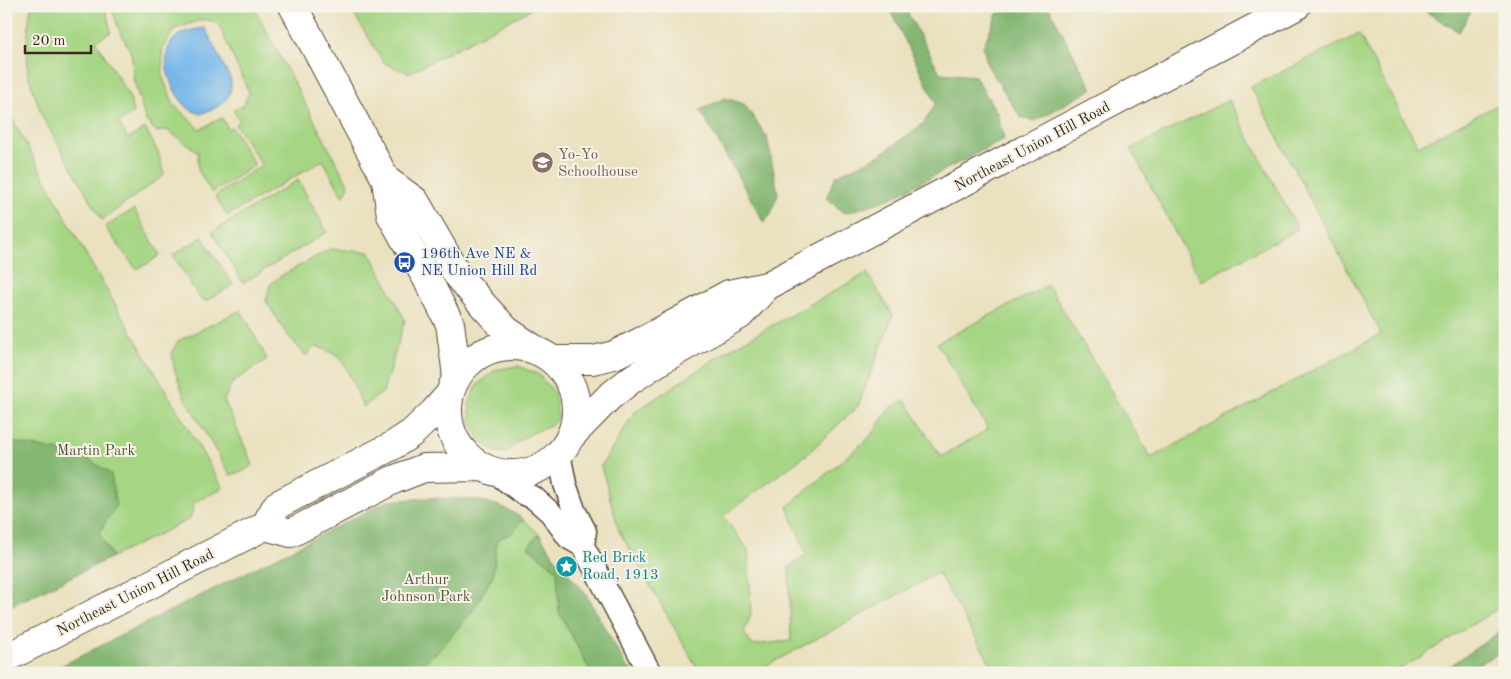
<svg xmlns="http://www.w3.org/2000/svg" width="1511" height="679" viewBox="0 0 1511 679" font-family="'Old Standard TT',serif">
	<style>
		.green { fill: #a6d684; stroke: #708051 }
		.forest { fill: #84b772; stroke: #607048 }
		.water { fill: #76b7eb; stroke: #587084 }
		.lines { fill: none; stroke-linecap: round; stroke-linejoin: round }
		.stream { stroke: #76b7eb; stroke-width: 7 }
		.street-casing { stroke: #554536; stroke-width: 25 }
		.secondary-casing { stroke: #554536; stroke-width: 30 }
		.street { stroke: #fff; stroke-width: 22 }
		.secondary { stroke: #fff; stroke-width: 28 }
		.labels { text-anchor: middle; stroke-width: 4; stroke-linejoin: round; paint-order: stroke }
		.street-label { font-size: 15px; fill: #3b2a1e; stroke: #f7f3e8 }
		.education-label { font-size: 15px; fill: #785e54; stroke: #f7f3e8; text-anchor: start }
		.transit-label { font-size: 15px; fill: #164399; stroke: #f7f3e8; text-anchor: start }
		.park-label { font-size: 15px; fill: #565538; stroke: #f7f3e8 }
		.culture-label { font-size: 15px; fill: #0d838f; stroke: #f7f3e8; text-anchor: start }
	</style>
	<rect width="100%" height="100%" fill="#f7f3e8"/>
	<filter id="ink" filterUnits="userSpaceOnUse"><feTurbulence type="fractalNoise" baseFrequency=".02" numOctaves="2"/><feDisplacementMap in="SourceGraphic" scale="10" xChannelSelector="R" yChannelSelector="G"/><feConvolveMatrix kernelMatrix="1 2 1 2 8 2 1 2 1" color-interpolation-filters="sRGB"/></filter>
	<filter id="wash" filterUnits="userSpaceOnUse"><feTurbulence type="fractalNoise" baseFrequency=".0096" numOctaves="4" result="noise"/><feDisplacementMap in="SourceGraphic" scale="20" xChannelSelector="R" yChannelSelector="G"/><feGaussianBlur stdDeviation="1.12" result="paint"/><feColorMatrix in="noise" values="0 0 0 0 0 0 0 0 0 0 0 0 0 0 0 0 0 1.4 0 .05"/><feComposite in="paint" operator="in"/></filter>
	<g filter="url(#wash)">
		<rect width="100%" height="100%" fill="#eae1bf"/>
		<!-- green -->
		<path class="green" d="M31 6H105L111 32 96 41 130 98 133 113 119 123 128 139 145 128 158 152 164 175 102 220 43 118 28 75 27 38Z
			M111 6H253L349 186 343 197 323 160 227 216 215 196 262 165 235 124 240 121 233 110 243 106 249 93 218 23 204 19 175 29 162 49 163 78 174 105 200 129 222 118 228 129 232 127 255 165 212 193 198 170V152L167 130 157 132 146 121 134 81 131 52 119 30Z
			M349 6H537L409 73 384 63Z
			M1359 34 1418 146 1505 101V470L1502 475 1505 487V604L1414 661 1391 673H996L938 573 753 673H700L619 531 601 466 635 412 728 350 867 273 893 315 858 406 806 455 723 516 748 550 751 614 744 633 752 645 791 641 789 567 807 554 787 507 869 438 890 408 905 400 941 457 988 429 937 343 1048 285 1151 458 1381 334 1251 87Z
			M1229 100 1298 229 1201 281 1131 149Z
			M6 107 89 260 223 488 193 503 194 506 190 519 112 557 106 546 6 595Z
			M298 180 327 232 243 283 212 232Z
			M134 209 160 255 149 263 136 269 105 227Z
			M202 237 233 285 206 301 200 299 173 255Z
			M330 249 370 252 405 320 383 392 363 407 350 376 340 356 316 346 306 356 286 333 266 301 270 285 279 277Z
			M241 310 267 359 232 383 224 400 253 465 242 472 230 475 184 396 174 368 172 352 178 341Z
			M518 366 538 374 554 392 558 418C547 431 548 426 535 432 523 437 514 444 505 453L494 451 481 441 471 423 469 404 477 385 495 370Z
			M523 519 539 534 535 538 540 543 624 673H67L520 523Z"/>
		<!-- forest -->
		<path class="forest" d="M888 6H904L940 73 975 76 997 113 1004 139 889 199 845 213 826 198 836 176 880 155 924 123 936 103Z
			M1010 6H1048L1092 89 1035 121 1020 117 988 66 983 47 997 14Z
			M1417 6H1474L1459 32Z
			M725 98 744 104 767 137 778 194 770 216 764 222 700 110Z
			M6 441 82 455 111 474 116 506 99 533 112 557 7 608Z
			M426 498C464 499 490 496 523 519L512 533 497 540 493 575 473 611 437 652 411 673H47L388 501Z
			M539 534 561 566 584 591 625 664 634 673H591L559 612 557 570 528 547Z
			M1505 628V650L1461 673H1440Z"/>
		<!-- water -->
		<path class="water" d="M205 28 231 80C233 101 218 108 200 114 196 112 190 110 187 107 172 93 159 61 171 43 178 31 193 30 205 28Z"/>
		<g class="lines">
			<!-- stream -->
			<path class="stream" d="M15 660 22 673"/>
		</g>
	</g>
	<g filter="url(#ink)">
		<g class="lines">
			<defs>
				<path id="street" d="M559 453 565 484 574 510 585 531 583 546
					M493 471 523 493 534 498 551 513 569 538 583 546 650 673"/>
				<path id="secondary" d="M293 6 386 180 391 215 431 286 450 324 457 376
					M386 180 415 201 457 274 483 305 506 330 534 349
					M448 410a64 64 0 1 1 128 0a64 64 0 1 1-128 0Z
					M552 360H593L614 355 648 338 729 294 767 286 1296 6
					M570 437 609 397 632 379 661 360 740 315 767 286
					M265 526 291 533 393 480 424 468 482 467
					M6 658 265 526 277 505 392 446 412 433 434 412 449 395"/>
			</defs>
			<!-- street casing -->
			<use href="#street" class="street-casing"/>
			<!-- secondary casing -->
			<use href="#secondary" class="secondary-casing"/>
			<!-- street -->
			<use href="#street" class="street"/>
			<!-- secondary -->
			<use href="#secondary" class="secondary"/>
		</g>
	</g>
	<!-- icons -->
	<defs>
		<symbol id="school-disc" viewBox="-11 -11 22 22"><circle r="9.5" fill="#8d6e63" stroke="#f7f3e8"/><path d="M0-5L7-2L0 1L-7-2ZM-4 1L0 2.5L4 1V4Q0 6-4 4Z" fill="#fff"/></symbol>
		<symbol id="bus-disc" viewBox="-11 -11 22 22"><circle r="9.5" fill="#1a4fb4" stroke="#f7f3e8"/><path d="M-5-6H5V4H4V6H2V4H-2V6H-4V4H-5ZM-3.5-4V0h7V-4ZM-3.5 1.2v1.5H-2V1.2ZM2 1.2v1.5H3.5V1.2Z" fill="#fff"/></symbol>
		<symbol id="sight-disc" viewBox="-11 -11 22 22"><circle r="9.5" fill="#0f9aa8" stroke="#f7f3e8"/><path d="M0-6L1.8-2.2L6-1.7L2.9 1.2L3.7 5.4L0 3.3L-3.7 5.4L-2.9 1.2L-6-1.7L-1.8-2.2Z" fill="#fff"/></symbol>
	</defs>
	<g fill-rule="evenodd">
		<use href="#school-disc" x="530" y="150" width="25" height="25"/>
		<use href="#bus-disc" x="392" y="250" width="25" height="25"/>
		<use href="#sight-disc" x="554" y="554" width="25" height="25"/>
	</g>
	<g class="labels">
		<!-- street labels -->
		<g class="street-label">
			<text transform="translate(1032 146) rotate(-28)" y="5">Northeast Union Hill Road</text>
			<text transform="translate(135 592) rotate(-27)" y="5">Northeast Union Hill Road</text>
		</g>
		<!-- education labels -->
		<g class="education-label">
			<text x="558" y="159">Yo-Yo<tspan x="558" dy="17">Schoolhouse</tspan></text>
		</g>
		<!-- transit labels -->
		<g class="transit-label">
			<text x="421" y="258">196th Ave NE &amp;<tspan x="421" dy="17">NE Union Hill Rd</tspan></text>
		</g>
		<!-- park labels -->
		<g class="park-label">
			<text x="96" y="455">Martin Park</text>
			<text x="426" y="584">Arthur<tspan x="426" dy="17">Johnson Park</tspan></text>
		</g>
		<!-- culture labels -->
		<g class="culture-label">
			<text x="582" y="562">Red Brick<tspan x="582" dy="17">Road, 1913</tspan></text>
		</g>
	</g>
	<!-- margin -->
	<rect width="1511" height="679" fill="none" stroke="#f7f3e8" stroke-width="25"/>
	<!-- scale -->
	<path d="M25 45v8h66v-8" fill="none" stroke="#3b2a1e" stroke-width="2.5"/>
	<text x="32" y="45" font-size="15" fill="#3b2a1e" stroke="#f7f3e8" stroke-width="4" paint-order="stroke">20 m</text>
</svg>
